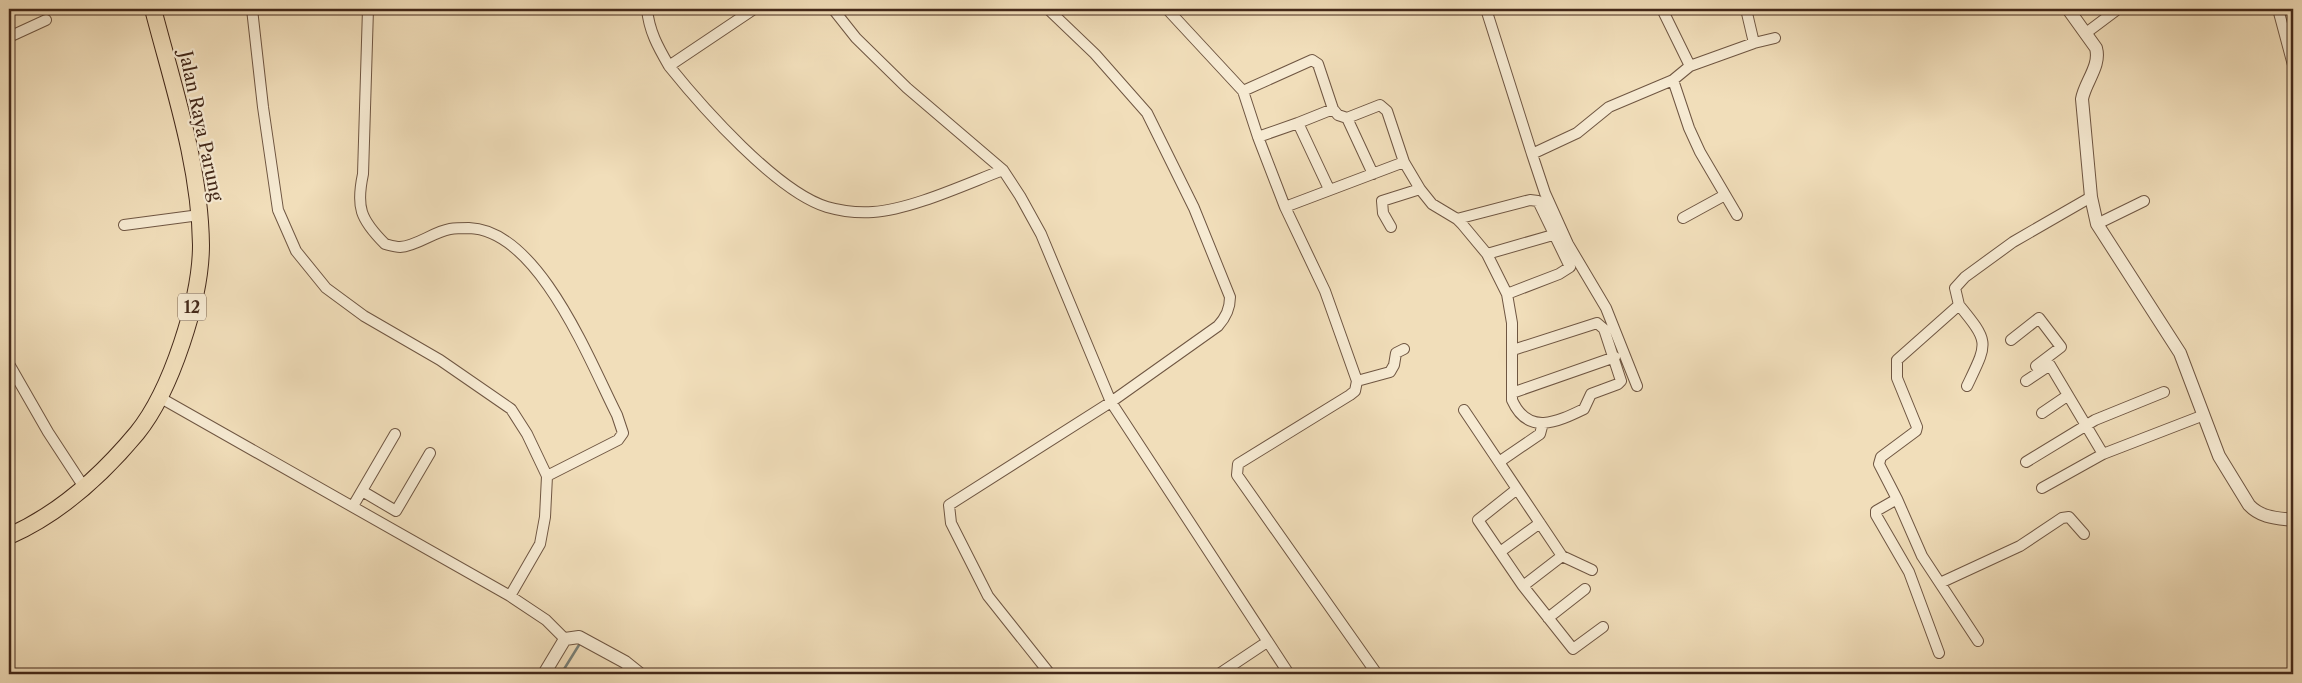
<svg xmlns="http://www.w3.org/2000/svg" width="2302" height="683" viewBox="0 0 2302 683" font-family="'Libre Caslon Text',serif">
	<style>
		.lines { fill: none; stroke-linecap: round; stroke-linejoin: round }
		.stream { stroke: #798179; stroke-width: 2.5 }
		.minor-casing { stroke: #6f5642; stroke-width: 12 }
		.tertiary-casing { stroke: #6f5642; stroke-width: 14 }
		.trunk-casing { stroke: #44291a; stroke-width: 18 }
		.minor { stroke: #f6ead2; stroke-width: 10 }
		.tertiary { stroke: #f6ead2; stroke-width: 12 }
		.trunk { stroke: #f1deba; stroke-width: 16 }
		.labels { text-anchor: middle; stroke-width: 4.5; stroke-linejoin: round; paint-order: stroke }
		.shield { fill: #f6ead2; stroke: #796351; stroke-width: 1 }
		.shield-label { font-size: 16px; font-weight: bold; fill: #44291a }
		.street-label { font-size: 18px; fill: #44291a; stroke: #f6ead2 }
	</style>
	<rect width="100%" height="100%" fill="#f1deba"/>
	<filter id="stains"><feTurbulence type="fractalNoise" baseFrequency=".004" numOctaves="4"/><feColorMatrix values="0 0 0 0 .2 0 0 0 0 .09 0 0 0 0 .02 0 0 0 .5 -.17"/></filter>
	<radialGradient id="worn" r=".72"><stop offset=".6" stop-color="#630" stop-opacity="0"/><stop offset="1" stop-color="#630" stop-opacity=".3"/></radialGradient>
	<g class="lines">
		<!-- stream -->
		<path class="stream" d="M561 674 579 645"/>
		<defs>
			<path id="minor" d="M252 9 263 107 278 210 296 251 326 288 364 316 440 360 511 409 527 434 547 476 545 517 540 544 510 596
				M368 9 363 174C356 207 360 219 385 244 389 245 395 247 400 247 417 246 433 232 450 229 456 228 463 228 469 228 539 230 590 362 617 415L623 433 618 440 547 476
				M647 9C649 31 658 47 669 66L754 9
				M833 9 856 38 907 88 1003 170 1020 196 1041 234 1111 402 1289 674
				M1048 9 1095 54 1147 113 1194 208 1230 297C1230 309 1226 317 1218 326L1111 402 949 505 951 523 988 596 1050 674
				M1167 9 1243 91 1258 137 1285 207 1325 291 1357 381 1355 391 1350 395 1238 464 1237 475 1377 674
				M1486 9 1532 154
				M1662 9 1690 66
				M1746 9 1754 43
				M2278 9 2293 65
				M2086 33 2118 9
				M9 37 46 20
				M669 66C702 107 777 192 827 207 841 211 858 213 873 212 910 210 966 184 1003 170
				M1673 80 1689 128 1700 152 1737 215
				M1243 91 1312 60 1318 64 1333 109
				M1347 118 1373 174
				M1298 123 1333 109 1338 115 1347 118 1380 105 1387 111 1404 162 1420 189 1432 204 1457 219 1462 224 1487 254 1507 294 1512 323V400C1528 436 1557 422 1584 409L1591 394 1618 384 1621 381 1604 329 1597 323 1513 350
				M1258 137 1298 123 1329 189
				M1285 207 1404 162
				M1683 218 1725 195
				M1457 219 1530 200 1538 201 1570 267 1559 274 1507 294
				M2097 224 2144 201
				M124 225 192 216
				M1391 227 1383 213 1382 201 1420 189
				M1487 254 1553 235
				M1959 305C1990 343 1988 342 1967 386
				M2011 340 2039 318 2061 347 2036 366
				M9 364 48 432 80 481
				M1357 381 1390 372 1394 365 1396 353 1404 349
				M2026 381 2050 365 2103 454
				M1637 386 1606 308 1568 244 1545 193 1532 154 1577 133 1609 107 1673 80 1690 66 1754 43 1775 38
				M1512 393 1615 357
				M159 397 510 596 546 620 565 639
				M1464 410 1562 556 1592 570
				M2042 413 2067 396
				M1499 462 1540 434 1543 423
				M2026 462 2095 420 2164 392
				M2042 488 2103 454 2204 415
				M1517 489 1478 520 1523 586 1573 649 1603 627
				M362 491 396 511 430 453
				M1897 499 1922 556 1978 641
				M353 506 395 434
				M1500 552 1540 523
				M1940 583 2020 546 2062 518 2069 517 2084 534
				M1523 586 1562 556
				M1548 618 1585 589
				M1939 653 1909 572 1876 515V511L1897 499 1879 464 1881 457 1916 431 1917 427 1897 378V360L1959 305 1955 288 1965 277 2013 242 2091 197
				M1219 674 1267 642"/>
			<path id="tertiary" d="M2068 9 2096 48C2101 66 2085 82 2082 99L2091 197 2097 224 2180 353 2219 456 2249 505C2261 518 2277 518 2293 520
				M544 674 565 639 579 637 625 662 640 674"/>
			<path id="trunk" d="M9 536C59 514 102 475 137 433 171 391 201 299 201 245 200 165 173 86 153 9"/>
		</defs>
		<!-- minor casing -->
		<use href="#minor" class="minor-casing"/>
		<!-- tertiary casing -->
		<use href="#tertiary" class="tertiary-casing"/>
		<!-- trunk casing -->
		<use href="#trunk" class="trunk-casing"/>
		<!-- minor -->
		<use href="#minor" class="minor"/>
		<!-- tertiary -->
		<use href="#tertiary" class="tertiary"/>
		<!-- trunk -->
		<use href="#trunk" class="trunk"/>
	</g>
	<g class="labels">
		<!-- shield labels -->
		<rect class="shield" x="178" y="293.5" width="28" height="27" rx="4"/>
		<g class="shield-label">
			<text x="192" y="313">12</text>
		</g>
		<!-- street labels -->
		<g class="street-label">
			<text transform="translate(201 126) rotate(78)" y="6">Jalan Raya Parung</text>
		</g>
	</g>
	<!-- margin -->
	<rect width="2302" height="683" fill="none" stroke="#f1deba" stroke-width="30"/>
	<rect x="10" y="10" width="2282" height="663" fill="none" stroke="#44291a" stroke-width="2.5"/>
	<rect x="15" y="15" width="2272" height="653" fill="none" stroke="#44291a"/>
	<rect width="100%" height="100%" filter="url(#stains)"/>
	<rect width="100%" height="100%" fill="url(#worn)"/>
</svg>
